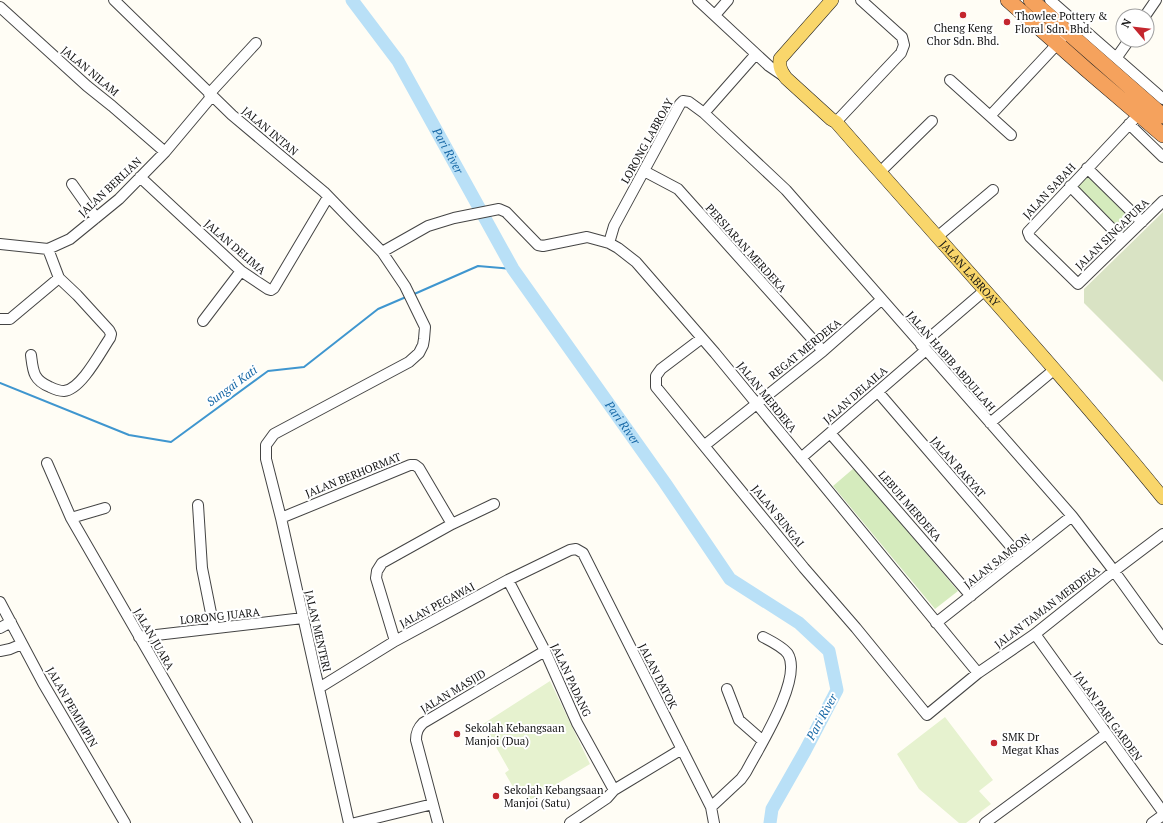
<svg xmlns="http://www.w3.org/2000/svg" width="1163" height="823" viewBox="0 0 1163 823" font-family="'PT Serif',serif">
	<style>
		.green { fill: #d5ebbd }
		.cemetery { fill: #d9e3c4 }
		.pitch { fill: #e6f2cf }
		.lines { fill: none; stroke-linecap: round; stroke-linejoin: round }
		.stream { stroke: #3f96cf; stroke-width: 2 }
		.river { stroke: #b9e0f7; stroke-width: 13 }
		.minor-casing { stroke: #444; stroke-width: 12 }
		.major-casing { stroke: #222; stroke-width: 14 }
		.highway-casing { stroke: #222; stroke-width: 16 }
		.minor { stroke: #fff; stroke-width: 10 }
		.major { stroke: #f9d66b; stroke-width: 13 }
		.highway { stroke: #f5a25d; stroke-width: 15 }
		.poi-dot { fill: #c4262e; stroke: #fff; stroke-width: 1.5 }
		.labels { text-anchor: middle; stroke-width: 4; stroke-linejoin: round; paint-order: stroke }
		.poi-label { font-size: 11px; fill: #111; stroke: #fff; text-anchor: start }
		.street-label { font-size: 11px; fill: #111; stroke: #fff }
		.water-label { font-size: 12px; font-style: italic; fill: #1768a6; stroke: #fff }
	</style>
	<rect width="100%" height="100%" fill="#fffdf5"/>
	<!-- green -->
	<path class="green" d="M1086 172 1136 221 1123 233 1073 186Z
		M854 468 958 591 935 609 833 486Z"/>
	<!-- cemetery -->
	<path class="cemetery" d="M1163 212V382L1084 303V289Z"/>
	<!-- pitch -->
	<path class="pitch" d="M550 681 590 764 530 800 523 790 516 792 505 773 509 770 483 724Z
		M945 717 993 780 979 791 991 804 966 823H959L919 789 897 754Z"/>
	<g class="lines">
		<!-- stream -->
		<path class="stream" d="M412 295 478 266 513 269
			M0 383 129 435 171 442 268 371 304 367 378 309 406 297"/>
		<!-- river -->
		<path class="river" id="s1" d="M352 0 398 61 513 269 665 483 730 579 799 623 829 651 837 690 805 751 772 809 770 823"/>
		<defs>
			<path id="minor" d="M114 0 232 115 324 192 382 252 405 286 425 327 424 339 423 345 419 353 409 362 274 434 266 445V459L281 518 349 823
				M698 0 769 66 785 77
				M1050 0 1163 99
				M0 7 87 86 112 106 165 152
				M715 15 728 0
				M1145 16 1156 0
				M1117 57 1129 40
				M950 80 1011 135
				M209 94 256 43
				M704 113 786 190 1072 516 1114 571 1163 639
				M1138 115 1028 232 1030 237 1078 284 1163 201
				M990 116 1061 40
				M836 122 901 53 904 45 902 37 861 0
				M1129 124 1163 157
				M1087 168 1142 222
				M644 171 678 189 823 351
				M880 172 932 121
				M140 177 241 271 268 289 271 290 274 288 328 197
				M72 184 96 218
				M1070 186 1123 240
				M937 237 993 190
				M609 243 614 226 680 104 683 101 689 102 704 113 756 54
				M0 244 48 249 70 239 119 199 165 152 212 96
				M382 252 428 226 454 218 499 209 506 212 538 245 543 246 587 237 609 243 618 248 636 262 715 353 978 673
				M0 319H10L59 278
				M203 321 241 271
				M702 338 661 369 656 376V387L804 568 856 628 927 715 978 673 1035 634 1114 571 1163 534
				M921 345 984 291
				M31 355C33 371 33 380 50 387 54 389 59 391 64 391 81 390 101 351 110 338L111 334 109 330 77 295 59 278 48 249
				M878 392 1020 557
				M990 423 1055 369
				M830 433 971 596
				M705 445 823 351 881 300
				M801 458 926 350
				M47 463 71 518 247 823
				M198 505 202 568 214 628
				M71 518 105 508
				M281 518 410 465H415L419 468 452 524
				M508 580 545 651 577 723 614 790
				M0 602 43 683 125 823
				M936 623 1072 516
				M0 628 11 622
				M1035 634 1163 812
				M139 637 303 618
				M395 641 376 578 377 571 382 563 452 524 494 504
				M0 651 10 649 22 644
				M319 688 395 641 508 580 570 550 576 549 583 553 711 807 714 823
				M727 689 739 720 763 741
				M711 807 741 779 746 772C758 749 803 679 788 654 783 647 771 641 763 637
				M355 823 433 804
				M438 823 416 740C416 732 418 728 423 723L545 651
				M570 823 607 798 614 790 682 749
				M985 823 1106 734
				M1152 823 1163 815"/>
			<g id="major">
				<path id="s2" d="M832 0 780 59C779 67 781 71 786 78L831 119 836 122C945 247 1058 369 1163 498"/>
			</g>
			<path id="highway" d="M1008 0 1087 70 1163 135
				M1031 0 1163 116"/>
		</defs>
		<!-- minor casing -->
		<use href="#minor" class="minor-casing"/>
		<!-- major casing -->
		<use href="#major" class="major-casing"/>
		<!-- highway casing -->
		<use href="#highway" class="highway-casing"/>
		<!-- minor -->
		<use href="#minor" class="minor"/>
		<!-- major -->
		<use href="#major" class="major"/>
		<!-- highway -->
		<use href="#highway" class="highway"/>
	</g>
	<!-- markers -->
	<g class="poi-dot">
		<circle cx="963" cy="15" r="4"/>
		<circle cx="1007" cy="22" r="4"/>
		<circle cx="457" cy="734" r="4"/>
		<circle cx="994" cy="743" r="4"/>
		<circle cx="496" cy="796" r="4"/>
	</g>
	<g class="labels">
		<!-- poi labels -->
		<g class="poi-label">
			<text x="1015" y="20">Thowlee Pottery &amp;<tspan x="1015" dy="13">Floral Sdn. Bhd.</tspan></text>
			<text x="963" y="32" text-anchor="middle">Cheng Keng<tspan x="963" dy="13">Chor Sdn. Bhd.</tspan></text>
			<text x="465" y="732">Sekolah Kebangsaan<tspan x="465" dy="13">Manjoi (Dua)</tspan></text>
			<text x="1002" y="741">SMK Dr<tspan x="1002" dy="13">Megat Khas</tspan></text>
			<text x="504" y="794">Sekolah Kebangsaan<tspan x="504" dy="13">Manjoi (Satu)</tspan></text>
		</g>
		<!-- street labels -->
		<g class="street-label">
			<text transform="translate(90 71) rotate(40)" y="4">JALAN NILAM</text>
			<text transform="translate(270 131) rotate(40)" y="4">JALAN INTAN</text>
			<text transform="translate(647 141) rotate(-61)" y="4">LORONG LABROAY</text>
			<text transform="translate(110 187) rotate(-43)" y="4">JALAN BERLIAN</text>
			<text transform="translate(1049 191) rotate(-47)" y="4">JALAN SABAH</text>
			<text transform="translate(1112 234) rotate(-44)" y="4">JALAN SINGAPURA</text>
			<text transform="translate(235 247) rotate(41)" y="4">JALAN DELIMA</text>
			<text transform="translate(746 248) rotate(48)" y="4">PERSIARAN MERDEKA</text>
			<text dy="4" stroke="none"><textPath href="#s2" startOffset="368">JALAN LABROAY</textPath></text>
			<text transform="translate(805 349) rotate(-39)" y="4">REGAT MERDEKA</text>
			<text transform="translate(951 361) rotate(49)" y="4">JALAN HABIB ABDULLAH</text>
			<text transform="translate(855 395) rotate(-41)" y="4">JALAN DELAILA</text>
			<text transform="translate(767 397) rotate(51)" y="4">JALAN MERDEKA</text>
			<text transform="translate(958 467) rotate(49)" y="4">JALAN RAKYAT</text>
			<text transform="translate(353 475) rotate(-22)" y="4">JALAN BERHORMAT</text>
			<text transform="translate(910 506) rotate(49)" y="4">LEBUH MERDEKA</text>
			<text transform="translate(778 516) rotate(51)" y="4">JALAN SUNGAI</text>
			<text transform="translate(997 561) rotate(-38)" y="4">JALAN SAMSON</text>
			<text transform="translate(437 605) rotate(-28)" y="4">JALAN PEGAWAI</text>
			<text transform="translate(1047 607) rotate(-37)" y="4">JALAN TAMAN MERDEKA</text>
			<text transform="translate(220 616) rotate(-6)" y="4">LORONG JUARA</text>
			<text transform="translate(318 631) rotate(77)" y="4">JALAN MENTERI</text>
			<text transform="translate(154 639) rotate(60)" y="4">JALAN JUARA</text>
			<text transform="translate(658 676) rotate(63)" y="4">JALAN DATOK</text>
			<text transform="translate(571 680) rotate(65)" y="4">JALAN PADANG</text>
			<text transform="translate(453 691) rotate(-31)" y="4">JALAN MASJID</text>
			<text transform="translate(72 707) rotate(60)" y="4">JALAN PEMIMPIN</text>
			<text transform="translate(1108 716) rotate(54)" y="4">JALAN PARI GARDEN</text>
		</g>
		<!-- water labels -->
		<g class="water-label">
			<text dy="4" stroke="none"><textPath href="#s1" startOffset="179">Pari River</textPath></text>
			<text transform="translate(232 386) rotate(-36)" y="4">Sungai Kati</text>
			<text dy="4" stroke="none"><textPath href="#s1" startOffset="503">Pari River</textPath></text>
			<text transform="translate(822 717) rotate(-61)" y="4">Pari River</text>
		</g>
	</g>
	<!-- north arrow -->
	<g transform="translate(1135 28) rotate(298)"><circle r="19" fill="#ffffff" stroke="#a0a0a0"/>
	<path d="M0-3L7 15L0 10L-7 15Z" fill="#c4262e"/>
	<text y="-6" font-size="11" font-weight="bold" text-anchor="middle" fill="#111111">N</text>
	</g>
</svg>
